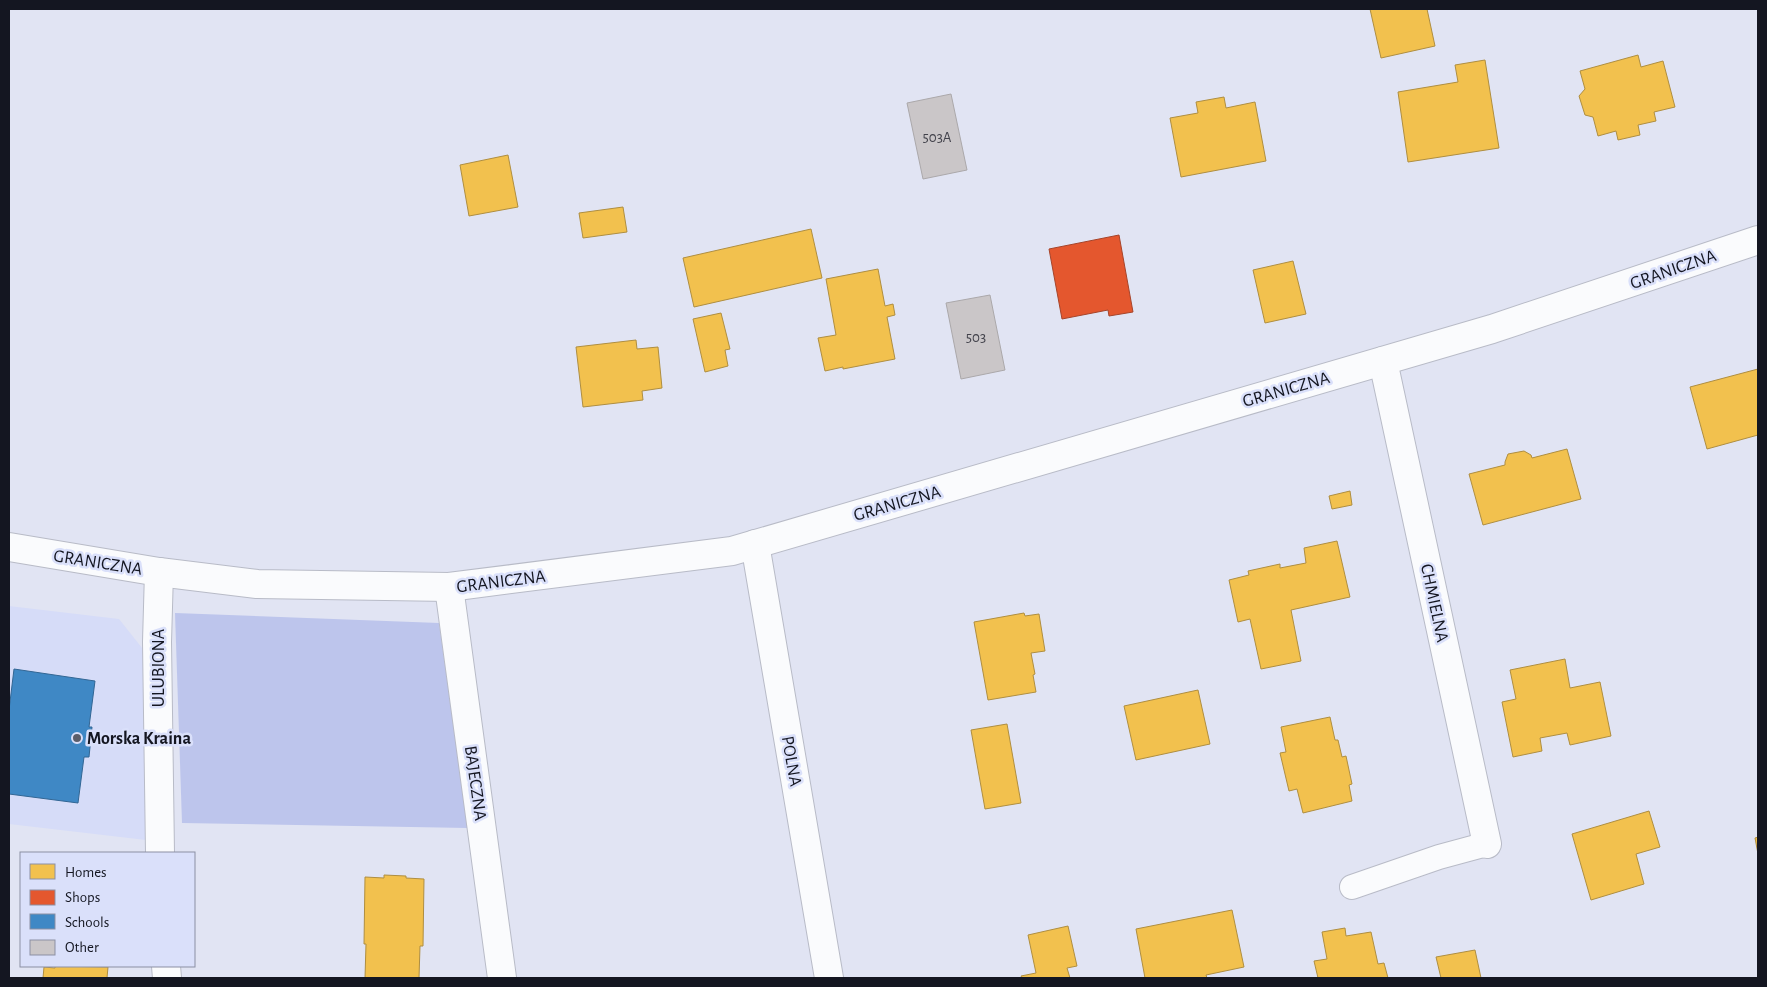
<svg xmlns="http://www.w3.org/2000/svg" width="1767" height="987" viewBox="0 0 1767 987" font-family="'Alegreya Sans',sans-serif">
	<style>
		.built { fill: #d6dcf8 }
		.green { fill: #bdc5ec }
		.homes { fill: #f2c14e; stroke: #af8e40 }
		.shops { fill: #e4572e; stroke: #a6442a }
		.schools { fill: #3f88c5; stroke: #326694 }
		.building { fill: #cac6c8; stroke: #aba8aa }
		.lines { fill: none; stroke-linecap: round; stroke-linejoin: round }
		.service-casing { stroke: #b8bbc7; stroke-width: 26 }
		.minor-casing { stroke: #b8bbc7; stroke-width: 30 }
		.tertiary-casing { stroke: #b8bbc7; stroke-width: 30 }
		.service { stroke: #fafbfd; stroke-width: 24 }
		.minor { stroke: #fafbfd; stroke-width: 28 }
		.tertiary { stroke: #fafbfd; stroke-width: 28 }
		.poi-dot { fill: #5c5e6a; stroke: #dae0fa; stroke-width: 2 }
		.labels { text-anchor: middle; stroke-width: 5; stroke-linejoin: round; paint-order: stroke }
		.number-label { font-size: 15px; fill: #42424b }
		.street-label { font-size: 18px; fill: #141621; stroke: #dae0fa }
		.poi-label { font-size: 18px; font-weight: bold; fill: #141621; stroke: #dae0fa; text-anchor: start }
	</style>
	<rect width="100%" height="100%" fill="#e1e4f3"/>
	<!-- built -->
	<path class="built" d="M9 606 119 619 146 653V840L9 824Z"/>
	<!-- green -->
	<path class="green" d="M175 613 439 623 468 828 182 823Z"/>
	<!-- homes -->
	<path class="homes" d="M1370 9H1427L1435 46 1381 58Z
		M1638 55 1641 67 1663 61 1675 107 1654 112 1656 121 1638 125 1640 135 1618 140 1616 131 1598 136 1593 117 1585 115 1579 96 1585 89 1580 71Z
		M1485 60 1499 148 1408 162 1398 92 1458 82 1455 65Z
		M1224 97 1226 108 1255 102 1266 161 1181 177 1170 118 1198 113 1196 102Z
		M508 155 518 207 469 216 460 165Z
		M623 207 627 232 583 238 579 213Z
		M811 229 822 278 694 307 683 258Z
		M1293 261 1306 314 1265 323 1253 270Z
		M878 269 885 306 893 304 895 315 887 317 895 359 843 369V367L825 371 818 338 836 335 826 279Z
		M721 313 730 349 725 350 728 366 705 372 693 319Z
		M636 340 637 349 658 347 662 388 642 391 643 400 583 407 576 347Z
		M1758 369V435L1707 449 1690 387Z
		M1567 449 1581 499 1483 525 1469 474 1505 465V462L1508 454 1524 451 1531 455 1532 458Z
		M1350 491 1352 505 1332 509 1329 496Z
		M1337 541 1350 597 1291 610 1301 661 1261 669 1250 619 1238 622 1229 580 1249 575 1248 571 1280 564V568L1306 563 1304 548Z
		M1024 613 1025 616 1039 614 1045 651 1031 653 1035 674 1033 675 1036 692 988 700 974 622Z
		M1565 659 1570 688 1600 682 1611 736 1570 745 1567 733 1540 738 1542 751 1513 757 1502 702 1516 699 1510 670Z
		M1198 690 1210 744 1136 760 1124 706Z
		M1330 717 1335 740H1338L1342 757 1346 756 1352 784 1349 785 1352 801 1303 813 1297 789 1289 791 1280 753 1286 752 1281 727Z
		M1007 724 1021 803 985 809 971 730Z
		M1649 811 1660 847 1636 854 1644 884 1591 900 1572 834Z
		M1758 837V854L1755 838Z
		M384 875 406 876V878L424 879 423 946H420L419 978H365L366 944H364L365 877 384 878Z
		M1232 910 1244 967 1206 975 1207 978H1145L1136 929Z
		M1068 926 1077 966 1067 968 1070 978H1022L1021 976 1036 973 1028 935Z
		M1345 928 1346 936 1371 932 1378 964 1384 963 1388 978H1318L1314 961 1327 959 1322 932Z
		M1475 950 1481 978H1441L1436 957Z
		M55 966 108 967 107 978H43L44 967 55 968Z"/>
	<!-- shops -->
	<path class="shops" d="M1119 235 1133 312 1109 316 1108 310 1062 319 1049 249Z"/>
	<!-- schools -->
	<path class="schools" d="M14 669 95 681 89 727H92L89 757H84L78 803 9 794V710Z"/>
	<!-- building -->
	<path class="building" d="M951 94 967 170 923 179 907 103Z
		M990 295 1005 370 961 379 946 303Z"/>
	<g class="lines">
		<defs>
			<path id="service" d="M1352 887 1439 857 1487 844"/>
			<path id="minor" d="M1383 361 1487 844
				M755 544 829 978
				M159 572 157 642 160 853
				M449 587 502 978
				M166 966 167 978"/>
			<path id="tertiary" d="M9 547 159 572 257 584 449 587 732 551 1492 329 1758 240"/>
		</defs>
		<!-- service casing -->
		<use href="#service" class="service-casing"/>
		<!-- minor casing -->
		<use href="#minor" class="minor-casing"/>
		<!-- tertiary casing -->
		<use href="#tertiary" class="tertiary-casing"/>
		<!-- service -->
		<use href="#service" class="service"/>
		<!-- minor -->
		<use href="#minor" class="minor"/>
		<!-- tertiary -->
		<use href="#tertiary" class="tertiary"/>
	</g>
	<!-- markers -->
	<circle class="poi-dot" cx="77" cy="738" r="5"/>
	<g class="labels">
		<!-- number labels -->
		<g class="number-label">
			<text x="937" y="142">503A</text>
			<text x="976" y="342">503</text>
		</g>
		<!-- street labels -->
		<g class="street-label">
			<text transform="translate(1673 269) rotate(-19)" y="6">GRANICZNA</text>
			<text transform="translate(1286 389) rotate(-16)" y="6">GRANICZNA</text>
			<text transform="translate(897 503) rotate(-16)" y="6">GRANICZNA</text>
			<text transform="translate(98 562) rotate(9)" y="6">GRANICZNA</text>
			<text transform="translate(501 581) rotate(-7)" y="6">GRANICZNA</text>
			<text transform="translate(1435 603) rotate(78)" y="6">CHMIELNA</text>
			<text transform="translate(158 668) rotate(-90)" y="6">ULUBIONA</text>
			<text transform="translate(792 761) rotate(80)" y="6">POLNA</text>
			<text transform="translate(476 783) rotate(82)" y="6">BAJECZNA</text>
		</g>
		<!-- poi labels -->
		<g class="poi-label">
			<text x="87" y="744">Morska Kraina</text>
		</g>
	</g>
	<!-- border -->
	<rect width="1767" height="987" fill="none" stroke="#141621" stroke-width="20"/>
	<!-- legend -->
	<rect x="20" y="852" width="175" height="115" fill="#dae0fa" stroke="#8b8fa3"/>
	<rect x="30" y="864" width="25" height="15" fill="#f2c14e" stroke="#8b8fa3"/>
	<text x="65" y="877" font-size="15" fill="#141621">Homes</text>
	<rect x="30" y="890" width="25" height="15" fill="#e4572e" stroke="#8b8fa3"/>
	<text x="65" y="902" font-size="15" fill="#141621">Shops</text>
	<rect x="30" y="914" width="25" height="15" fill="#3f88c5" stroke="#8b8fa3"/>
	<text x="65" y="927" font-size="15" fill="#141621">Schools</text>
	<rect x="30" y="940" width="25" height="15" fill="#cac6c8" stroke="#8b8fa3"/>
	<text x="65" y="952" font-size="15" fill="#141621">Other</text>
</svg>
